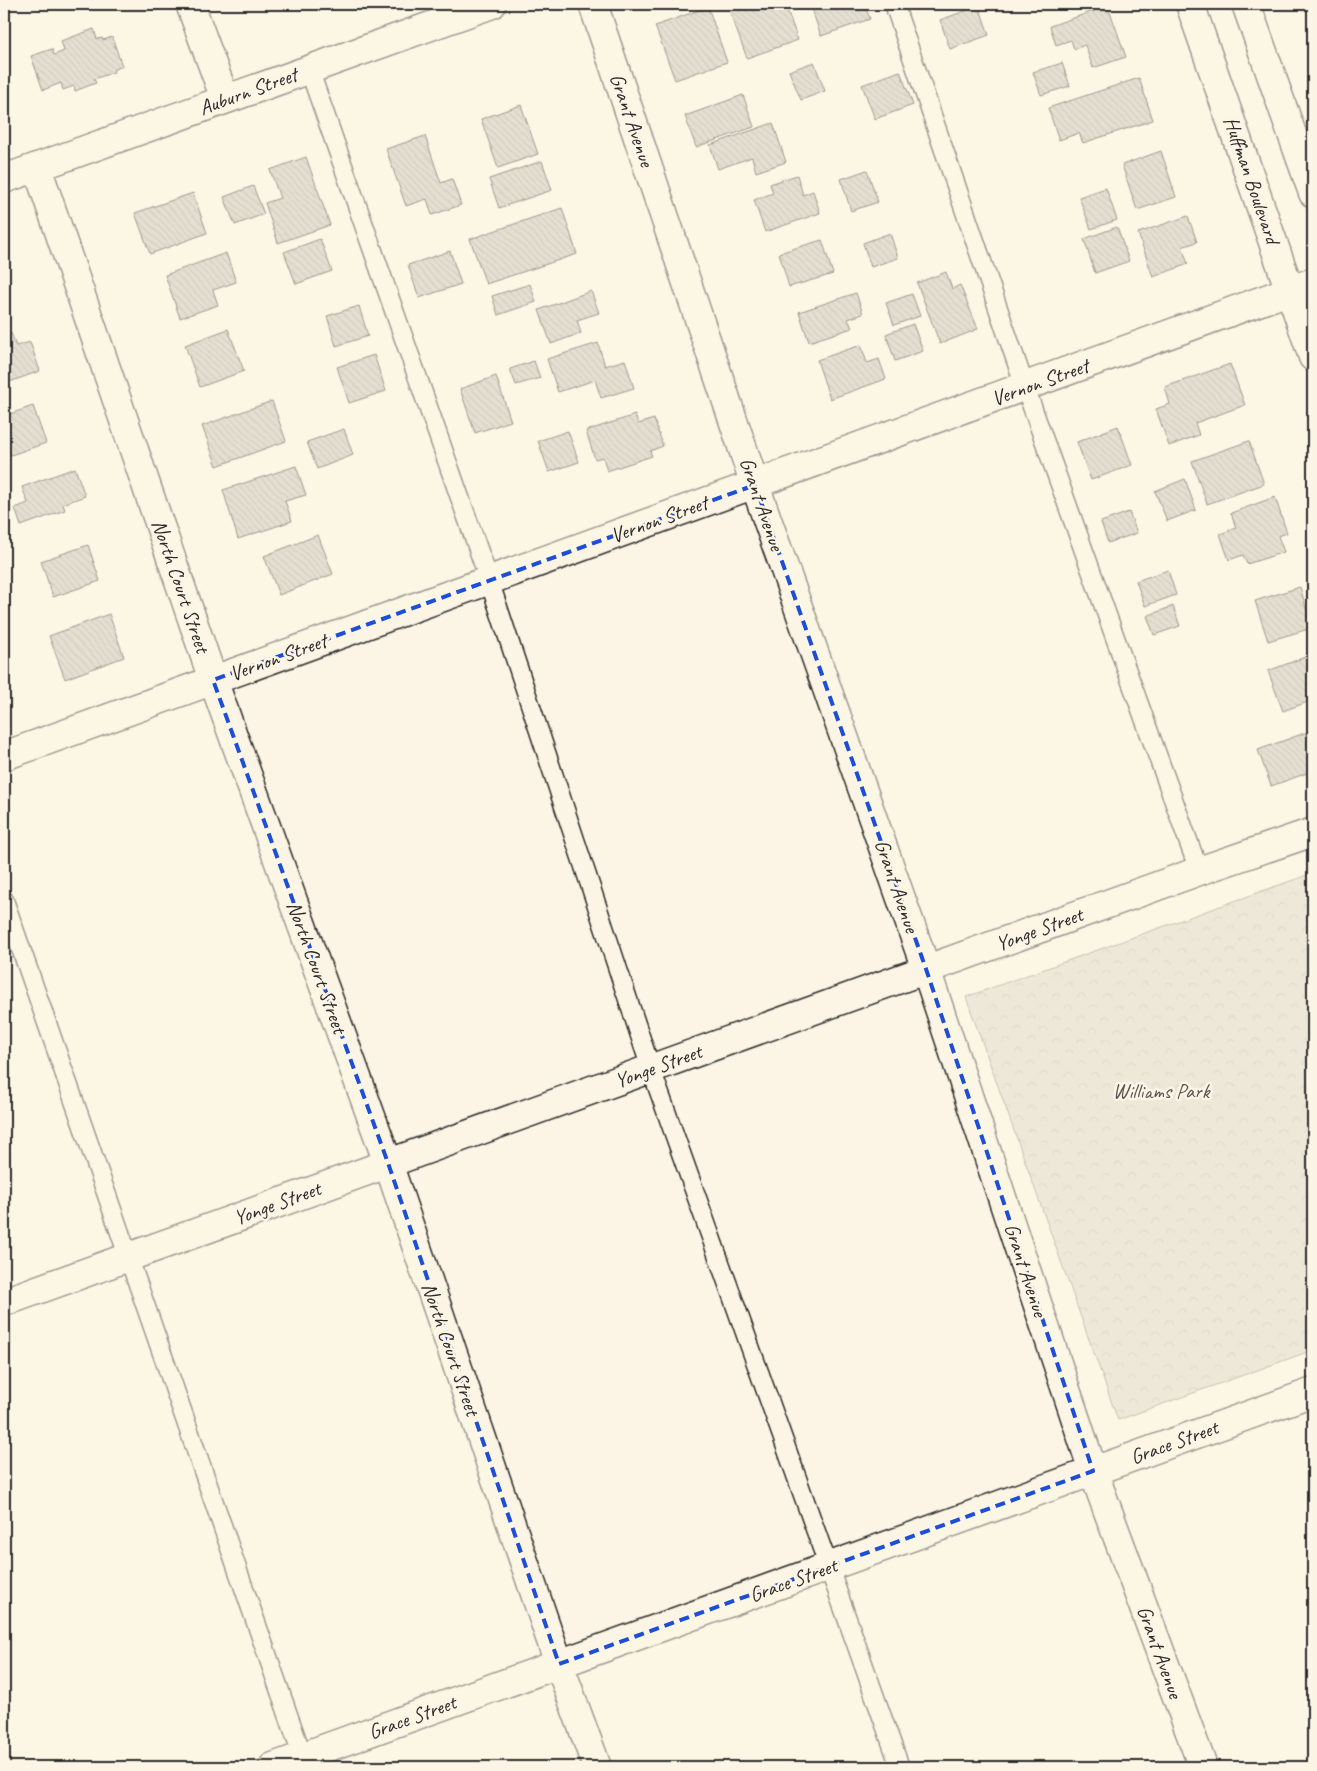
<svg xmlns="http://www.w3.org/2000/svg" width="1317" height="1771" viewBox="0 0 1317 1771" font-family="Caveat,sans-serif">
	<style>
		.park { fill: url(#park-crowns); stroke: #84827a }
		.building { fill: url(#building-back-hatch); stroke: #2b2b2b }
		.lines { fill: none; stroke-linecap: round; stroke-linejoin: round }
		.lane-casing { stroke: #2b2b2b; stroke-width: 21 }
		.street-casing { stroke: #2b2b2b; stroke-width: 31 }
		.secondary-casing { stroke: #2b2b2b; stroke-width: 31 }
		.lane { stroke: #fcf5e5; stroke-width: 18 }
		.street { stroke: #fcf5e5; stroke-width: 28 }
		.secondary { stroke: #fcf5e5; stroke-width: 28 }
		.marked { fill: none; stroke: #1d4ed8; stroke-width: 4; stroke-dasharray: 10 6; stroke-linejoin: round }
		.labels { text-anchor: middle; stroke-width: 5; stroke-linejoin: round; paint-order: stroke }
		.street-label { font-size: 21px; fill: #2b2b2b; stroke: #fcf5e5 }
		.park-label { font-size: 21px; fill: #585653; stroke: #fcf5e5 }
	</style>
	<defs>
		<pattern id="park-crowns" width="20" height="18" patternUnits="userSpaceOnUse" patternTransform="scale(1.25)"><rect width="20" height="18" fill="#ded8ca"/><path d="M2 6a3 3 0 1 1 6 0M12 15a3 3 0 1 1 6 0" fill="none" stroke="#bfbaae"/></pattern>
		<pattern id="building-back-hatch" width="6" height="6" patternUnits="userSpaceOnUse" patternTransform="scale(1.25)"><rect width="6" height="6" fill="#c8c3b7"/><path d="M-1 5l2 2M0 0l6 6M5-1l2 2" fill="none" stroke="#a39f95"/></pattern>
	</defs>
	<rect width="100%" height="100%" fill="#fcf5e5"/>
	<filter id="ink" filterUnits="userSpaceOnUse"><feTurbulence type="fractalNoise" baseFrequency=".02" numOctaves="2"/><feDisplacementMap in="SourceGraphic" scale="10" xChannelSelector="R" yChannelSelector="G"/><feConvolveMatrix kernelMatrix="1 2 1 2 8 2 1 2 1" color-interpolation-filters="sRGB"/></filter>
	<g filter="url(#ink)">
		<!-- park -->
		<path class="park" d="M1313 873V1350L1118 1420 966 997Z"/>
		<!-- building -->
		<path class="building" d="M737 4H785L798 40 747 58 728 7Z
			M810 4H864L870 19 821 36Z
			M979 6 989 35 950 49 940 20Z
			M1108 6 1126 57 1093 68 1085 45 1074 49 1071 40 1056 45 1050 26Z
			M708 7 727 62 675 80 655 26Z
			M94 29 97 39 102 38 103 40 112 37 122 66 113 70 114 72 94 79 96 83 75 91 74 86 63 90 61 83 43 90 31 56 52 49 54 55 64 51 61 41Z
			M814 62 825 91 801 100 789 71Z
			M1062 63 1070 86 1041 95 1033 72Z
			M900 71 913 105 875 119 862 85Z
			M1139 78 1153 120 1083 143 1079 133 1059 140 1048 108Z
			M743 95 754 127 696 147 685 116Z
			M521 105 538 154 498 168 481 119Z
			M773 123 786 162 756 172 752 157 718 169 710 145Z
			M425 136 441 183 452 179 461 205 432 215 427 199 406 206 386 149Z
			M1161 151 1176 197 1137 210 1122 165Z
			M306 157 330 225 278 243 265 203 280 198 270 170Z
			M542 161 552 190 499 208 489 179Z
			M867 170 878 202 851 211 841 179Z
			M797 175 803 195 813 191 820 213 765 232 754 200 773 193 770 184Z
			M253 186 264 214 235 225 224 197Z
			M1106 188 1117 220 1091 229 1079 197Z
			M193 193 207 233 150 254 135 213Z
			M562 208 577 254 486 284 470 239Z
			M1188 216 1197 242 1182 247 1188 264 1153 277 1138 233Z
			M1117 227 1129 261 1095 273 1084 239Z
			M890 233 898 258 871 267 863 243Z
			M320 239 332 271 296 284 284 252Z
			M822 240 833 274 789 287 779 253Z
			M450 251 461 284 419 298 408 265Z
			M226 253 236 282 213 290 218 305 180 318 165 275Z
			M946 272 952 289 960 285 978 329 940 344 917 283Z
			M530 284 536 302 498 315 492 296Z
			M591 291 599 313 577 320 581 333 551 344 539 310Z
			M856 293 863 314 848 319 852 328 809 342 799 312Z
			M912 294 920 316 894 325 886 303Z
			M359 306 368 336 336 346 327 316Z
			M913 324 923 351 895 361 886 334Z
			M228 329 244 371 200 387 185 345Z
			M11 333 16 346 30 342 40 371 4 384V336Z
			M598 343 605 366 625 360 634 388 601 398 595 380 558 392 547 359Z
			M861 345 867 363 879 359 886 379 830 399 817 360Z
			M374 355 386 391 349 403 337 367Z
			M534 361 540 378 516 385 510 369Z
			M1230 364 1245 405 1195 423 1199 435 1169 446 1156 409 1170 404 1165 387Z
			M496 376 511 421 475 433 460 389Z
			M272 401 286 441 217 466 202 426Z
			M33 406 46 443 8 456 4 444V416Z
			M635 415 638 424 654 419 663 446 650 451 652 456 607 471 603 457 595 459 586 431Z
			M1118 426 1132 465 1091 480 1077 442Z
			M344 429 353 455 317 469 307 442Z
			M568 431 579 462 549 472 538 441Z
			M1249 441 1264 484 1207 504 1192 461Z
			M296 466 306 495 285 501 292 521 238 539 223 490Z
			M75 468 85 496 63 504 65 510 21 526 15 508 28 503 22 487Z
			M1185 479 1196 510 1167 521 1155 491Z
			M1275 497 1287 533 1278 536 1284 552 1247 564 1243 555 1229 560 1220 534 1236 528 1231 513Z
			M1129 512 1137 533 1108 543 1101 522Z
			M318 535 333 574 279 595 264 556Z
			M88 545 100 581 53 597 41 561Z
			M1168 570 1176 595 1145 606 1136 581Z
			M1300 587 1312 628 1268 641 1255 601Z
			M1173 606 1180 626 1154 635 1147 616Z
			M109 614 124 657 65 679 49 636Z
			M1313 654V700L1283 711 1268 671Z
			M1313 730V771L1271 786 1258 750Z"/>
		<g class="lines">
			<defs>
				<path id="lane" d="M894 4 1025 387 1199 871
					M309 69 489 580 651 1069 900 1767
					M4 900 306 1766"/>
				<path id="street" d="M190 4 225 99
					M593 4 755 485 926 969 1093 1471 1203 1767
					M37 167 213 680 388 1163 559 1664 597 1767
					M4 756 1313 282
					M4 1302 1199 871 1313 832
					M273 1767 1313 1392"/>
				<path id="secondary" d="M1190 4 1313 357
					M1246 4 1313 193
					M4 179 492 4"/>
			</defs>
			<!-- lane casing -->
			<use href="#lane" class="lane-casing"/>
			<!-- street casing -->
			<use href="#street" class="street-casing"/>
			<!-- secondary casing -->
			<use href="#secondary" class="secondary-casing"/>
			<!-- lane -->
			<use href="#lane" class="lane"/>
			<!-- street -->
			<use href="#street" class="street"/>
			<!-- secondary -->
			<use href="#secondary" class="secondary"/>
		</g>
	</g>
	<!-- marked area -->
	<path d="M0 0H1317V1771H0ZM755 485 926 969 1093 1471 559 1664 388 1163 213 680Z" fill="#fcf5e5" fill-opacity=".55" fill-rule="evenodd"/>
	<path class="marked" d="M755 485 926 969 1093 1471 559 1664 388 1163 213 680Z"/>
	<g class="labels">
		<!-- street labels -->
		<g class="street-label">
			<text transform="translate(248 91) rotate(-20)" y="7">Auburn Street</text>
			<text transform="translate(632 120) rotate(71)" y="7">Grant Avenue</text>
			<text transform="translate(1252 180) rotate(71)" y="7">Huffman Boulevard</text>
			<text transform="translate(1040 382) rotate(-20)" y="7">Vernon Street</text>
			<text transform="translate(762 504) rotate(71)" y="7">Grant Avenue</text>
			<text transform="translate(659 519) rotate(-20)" y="7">Vernon Street</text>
			<text transform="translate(181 586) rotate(71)" y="7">North Court Street</text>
			<text transform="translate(278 657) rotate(-20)" y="7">Vernon Street</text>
			<text transform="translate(897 886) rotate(71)" y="7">Grant Avenue</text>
			<text transform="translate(1039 929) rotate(-20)" y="7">Yonge Street</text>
			<text transform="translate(317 967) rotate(70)" y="7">North Court Street</text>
			<text transform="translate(658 1066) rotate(-20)" y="7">Yonge Street</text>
			<text transform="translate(277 1203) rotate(-20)" y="7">Yonge Street</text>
			<text transform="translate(1026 1270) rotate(72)" y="7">Grant Avenue</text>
			<text transform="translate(451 1349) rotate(71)" y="7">North Court Street</text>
			<text transform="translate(1174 1442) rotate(-20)" y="7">Grace Street</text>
			<text transform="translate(793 1580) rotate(-20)" y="7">Grace Street</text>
			<text transform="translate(1160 1652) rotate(70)" y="7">Grant Avenue</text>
			<text transform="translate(412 1717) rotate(-20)" y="7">Grace Street</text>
		</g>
		<!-- park labels -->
		<g class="park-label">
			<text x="1161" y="1098">Williams Park</text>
		</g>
	</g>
	<!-- margin -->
	<rect width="1317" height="1771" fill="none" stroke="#fcf5e5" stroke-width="20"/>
	<rect x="10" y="10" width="1297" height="1751" fill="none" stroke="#2b2b2b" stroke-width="2" filter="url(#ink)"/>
</svg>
